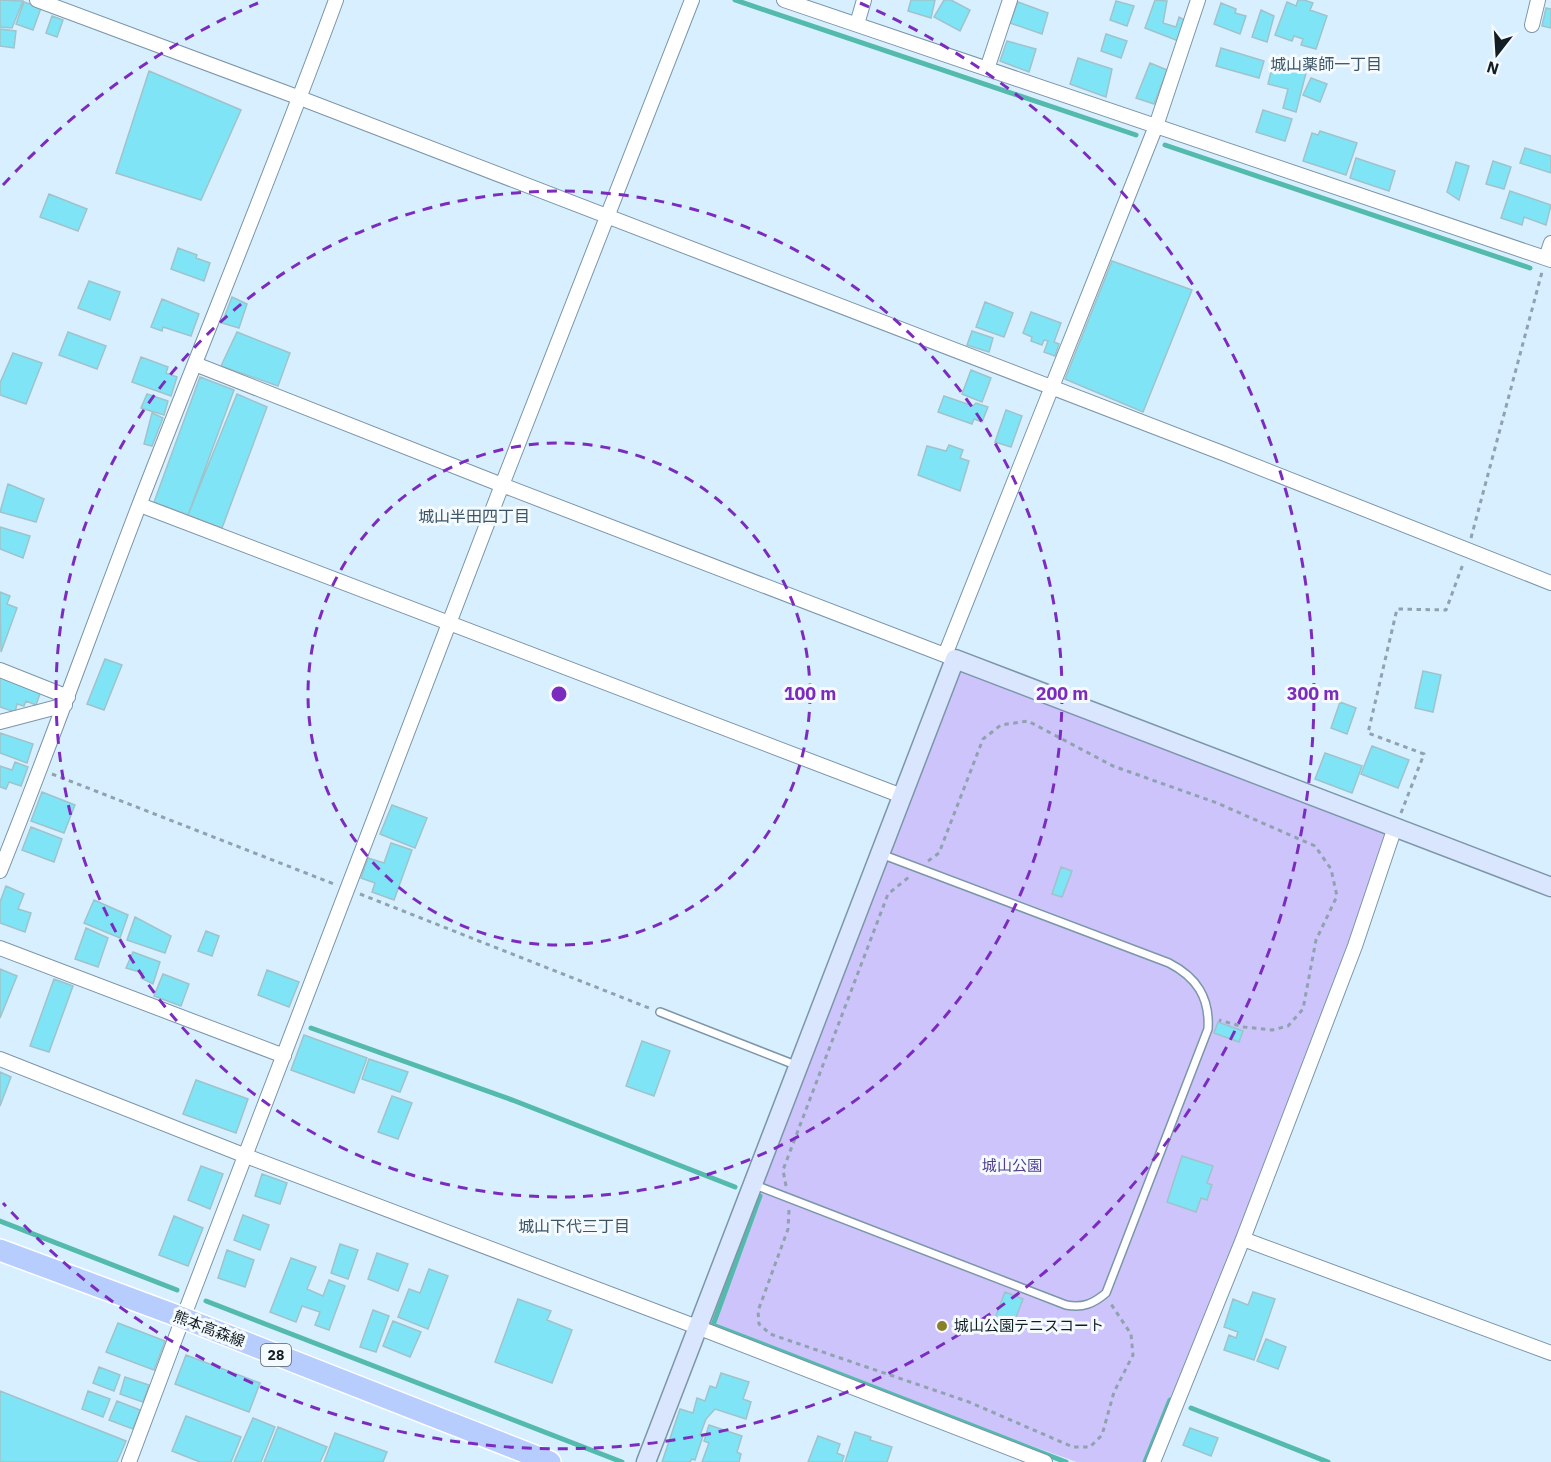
<svg xmlns="http://www.w3.org/2000/svg" width="1551" height="1462" viewBox="0 0 1551 1462" font-family="'IBM Plex Sans','Noto Sans JP',sans-serif">
	<style>
		.green { fill: #ccc4fb }
		.lines { fill: none; stroke-linecap: round; stroke-linejoin: round }
		.stream { stroke: #53baac; stroke-width: 5 }
		.building { fill: #80e4f7; stroke: #9fc3ca; stroke-width: 1.5 }
		.lane-casing { stroke: #7b96a8; stroke-width: 10 }
		.street-casing { stroke: #7b96a8; stroke-width: 16 }
		.secondary-casing { stroke: #7b96a8; stroke-width: 21 }
		.primary-casing { stroke: #fff; stroke-width: 24 }
		.path { stroke: #8fa2ae; stroke-width: 3; stroke-dasharray: 4.5 4.5; stroke-linecap: butt }
		.lane { stroke: #fff; stroke-width: 7 }
		.street { stroke: #fff; stroke-width: 14 }
		.secondary { stroke: #dae6fe; stroke-width: 18 }
		.primary { stroke: #b6cdfd; stroke-width: 21 }
		.ring { fill: none; stroke: #7b2cbf; stroke-width: 3; stroke-dasharray: 10 8 }
		.poi-dot { fill: #898027; stroke: #f4fafe; stroke-width: 2 }
		.labels { text-anchor: middle; stroke-width: 6; stroke-linejoin: round; paint-order: stroke }
		.shield { fill: #f4fafe; stroke: #566065; stroke-width: 1.5 }
		.shield-label { font-size: 14px; font-weight: bold; fill: #131e24 }
		.park-label { font-size: 15px; fill: #513e8e; stroke: #f4fafe }
		.poi-label { font-size: 15px; fill: #131e24; stroke: #f4fafe; text-anchor: start }
		.street-label { font-size: 15px; fill: #131e24; stroke: #f4fafe }
		.neighbourhood-label { font-size: 16px; fill: #3c5565; stroke: #f4fafe }
		.centre { fill: #7b2cbf; stroke: #f4fafe; stroke-width: 3 }
		.ring-label { font-size: 18px; text-anchor: middle; font-weight: bold; fill: #7b2cbf; stroke: #f4fafe; stroke-width: 6; stroke-linejoin: round; paint-order: stroke }
	</style>
	<rect width="100%" height="100%" fill="#d8efff"/>
	<!-- green -->
	<path class="green" d="M955 659 1395 827 1152 1462H1077L697 1327Z"/>
	<g class="lines">
		<!-- stream -->
		<path class="stream" d="M735 0 1136 135
			M1165 145 1530 268
			M311 1028 515 1101 735 1187
			M760 1196 713 1325 1066 1462
			M0 1221 177 1290
			M206 1301 622 1462
			M1191 1408 1328 1462
			M1145 1462 1170 1400"/>
	</g>
	<!-- building -->
	<path class="building" d="M0 0 23 1 12 28 0 27Z
		M911 0H935L931 18 908 11Z
		M944 0H951L970 10 960 31 934 17Z
		M1155 0 1167 1 1163 23 1176 27 1179 17 1189 22 1181 42 1145 28Z
		M1298 0H1304L1313 3 1310 10 1327 16 1316 49 1301 45 1303 39 1294 36 1292 41 1275 35 1287 2 1296 6Z
		M1116 1 1134 6 1127 26 1110 20Z
		M24 2 41 8 33 30 16 24Z
		M1018 2 1048 13 1042 34 1010 23Z
		M1221 3 1236 9 1235 13 1246 16 1240 34 1214 24Z
		M1546 8 1551 9V28L1542 26Z
		M1261 10 1274 16 1267 42 1252 37Z
		M52 16 63 20 57 37 46 33Z
		M0 29 16 31 14 48 0 46Z
		M1106 34 1127 41 1121 58 1101 51Z
		M1007 41 1036 49 1029 72 1000 61Z
		M1221 48 1264 61 1259 78 1216 66Z
		M1078 58 1112 69 1106 97 1070 84Z
		M1274 60 1307 69 1296 112 1283 108 1288 89 1268 84Z
		M1150 63 1167 70 1154 104 1136 98Z
		M149 71 241 110 201 200 116 173Z
		M1311 78 1327 84 1320 102 1303 95Z
		M1263 110 1292 119 1285 141 1256 132Z
		M1320 131 1357 143 1346 175 1303 161 1312 133 1318 135Z
		M1525 148 1551 156V173L1520 163Z
		M1356 158 1395 171 1389 191 1350 178Z
		M1493 161 1511 167 1504 189 1486 184Z
		M1456 162 1469 166 1459 200 1447 192Z
		M1510 191 1551 205 1546 225 1524 217 1522 225 1501 218Z
		M49 194 87 209 78 231 40 217Z
		M178 248 197 255 196 258 210 263 204 281 171 269Z
		M1112 261 1192 290 1143 412 1065 379Z
		M89 281 120 292 110 320 78 308Z
		M232 297 247 304 239 328 222 323Z
		M162 299 199 314 191 336 163 327 162 331 151 327Z
		M985 302 1013 313 1004 337 976 327Z
		M1031 312 1061 323 1054 342 1059 344 1055 356 1044 352 1048 341 1044 340 1042 345 1031 341 1032 337 1023 333Z
		M972 331 993 338 989 352 967 345Z
		M68 332 106 346 97 369 59 355Z
		M237 332 290 353 278 386 221 366Z
		M13 353 42 363 26 404 0 395V383Z
		M141 357 168 367 166 373 177 377 171 396 132 382Z
		M971 370 991 378 982 402 962 394Z
		M200 377 234 390 188 515 154 502Z
		M147 394 168 401 164 415 141 408Z
		M237 394 267 407 222 528 188 515Z
		M944 396 973 406 976 403 988 407 982 422 974 419 972 424 938 412Z
		M1006 410 1022 416 1011 447 995 442Z
		M152 413 163 418 152 446 144 444Z
		M949 445 963 450 960 458 969 461 960 491 918 475 927 446 946 451Z
		M8 484 44 499 36 522 0 512Z
		M0 527 30 536 23 558 0 549Z
		M0 592 10 596 7 604 17 608 1 652Z
		M105 659 122 665 104 710 87 704Z
		M1423 671 1441 675 1433 712 1415 708Z
		M0 677 41 691 36 705 26 701 24 706 17 704 15 712 0 707Z
		M1340 702 1356 708 1347 734 1331 728Z
		M0 733 33 744 27 763 0 753Z
		M1372 746 1409 760 1398 788 1361 774Z
		M1325 753 1362 766 1352 793 1315 779Z
		M15 762 28 767 21 786 9 782 6 789 0 787V766L12 770Z
		M42 792 75 805 64 833 31 821Z
		M392 805 427 818 415 848 380 834Z
		M31 827 62 839 54 862 22 850Z
		M391 843 412 850 394 900 372 892 375 883 361 878 368 858 384 863Z
		M1061 867 1072 871 1062 897 1052 894Z
		M6 886 24 894 18 909 31 913 25 932 0 923V902Z
		M94 900 128 915 120 938 84 923Z
		M135 917 171 936 165 953 127 940Z
		M86 928 108 938 98 967 75 959Z
		M206 931 219 936 212 956 198 951Z
		M133 952 160 962 153 984 141 978 143 973 126 968Z
		M0 969 17 976 0 1018Z
		M267 970 299 982 289 1007 258 995Z
		M163 974 189 984 181 1006 154 996Z
		M54 979 73 986 49 1052 30 1046Z
		M1218 1022 1243 1031 1239 1042 1214 1033Z
		M304 1035 367 1058 354 1093 291 1070Z
		M642 1041 670 1051 654 1096 626 1086Z
		M369 1059 408 1072 400 1092 362 1079Z
		M0 1072 11 1077 0 1106Z
		M196 1080 248 1099 236 1133 183 1114Z
		M392 1096 412 1103 398 1139 378 1132Z
		M1182 1156 1213 1166 1207 1183 1212 1185 1207 1200 1201 1198 1196 1212 1167 1202Z
		M201 1166 223 1174 210 1209 188 1200Z
		M262 1174 287 1183 280 1204 255 1196Z
		M243 1215 269 1225 260 1250 234 1240Z
		M174 1216 203 1228 188 1266 159 1255Z
		M340 1244 358 1250 348 1279 331 1273Z
		M227 1250 254 1260 245 1287 218 1278Z
		M377 1253 408 1264 398 1291 368 1279Z
		M291 1258 316 1267 307 1289 323 1296 329 1280 345 1286 329 1330 315 1325 320 1312 302 1306 296 1322 270 1312Z
		M429 1269 448 1276 428 1329 398 1317 409 1289 420 1293Z
		M1005 1292 1023 1299 1012 1328 994 1321Z
		M1253 1292 1275 1299 1254 1360 1224 1350 1229 1335 1236 1338 1238 1332 1224 1327 1233 1299 1248 1305Z
		M518 1299 551 1311 547 1320 572 1330 552 1383 495 1362Z
		M373 1310 389 1316 376 1352 360 1347Z
		M393 1321 421 1332 410 1357 383 1346Z
		M118 1323 165 1341 154 1370 106 1352Z
		M1266 1339 1286 1347 1278 1369 1257 1361Z
		M186 1355 260 1383 249 1412 175 1384Z
		M99 1367 120 1375 114 1391 93 1383Z
		M721 1373 749 1382 743 1399 751 1402 746 1419 715 1409 706 1419 700 1435 703 1436 695 1460 692 1459 690 1462H662L680 1409 693 1413 697 1398 705 1401 710 1386 716 1388Z
		M125 1377 149 1385 143 1402 120 1394Z
		M0 1391 126 1441 117 1462H0Z
		M88 1391 110 1399 103 1417 82 1409Z
		M117 1401 140 1410 133 1429 109 1420Z
		M186 1416 241 1437 231 1462H200L172 1451Z
		M253 1418 275 1427 261 1462H234Z
		M709 1425 742 1436 737 1452 741 1454 739 1462H702L709 1443 704 1441Z
		M278 1427 327 1447 320 1462H264Z
		M1190 1428 1218 1438 1211 1456 1183 1445Z
		M855 1432 871 1437 870 1440 892 1447 887 1462H845Z
		M335 1433 387 1452 383 1462H324Z
		M818 1436 840 1444 837 1453 844 1456 842 1462H808Z"/>
	<g class="lines">
		<defs>
			<path id="lane" d="M660 1012 798 1066
				M755 1185 1066 1305C1083 1308 1093 1304 1106 1293L1208 1029C1210 997 1196 977 1169 963L881 854"/>
			<path id="street" d="M37 0 300 98 1225 454 1551 583
				M784 0 1551 260
				M857 24 864 0
				M1532 25 1538 0
				M987 69 1010 0
				M1546 258 1551 243
				M195 364 502 485 955 659
				M140 505 902 796
				M945 655 1156 126 1198 0
				M0 670 68 697
				M0 722 65 705
				M0 871C49 749 93 625 140 503 205 335 274 169 336 0
				M0 948 284 1056
				M0 1059 246 1156 697 1327 1045 1462
				M1243 1239 1551 1353
				M129 1462 183 1318 502 485 692 0
				M1153 1462 1243 1239 1355 946 1395 827"/>
			<path id="secondary" d="M646 1462 955 659 1551 887"/>
			<path id="primary" d="M0 1250 183 1318 550 1462"/>
		</defs>
		<!-- lane casing -->
		<use href="#lane" class="lane-casing"/>
		<!-- street casing -->
		<use href="#street" class="street-casing"/>
		<!-- secondary casing -->
		<use href="#secondary" class="secondary-casing"/>
		<!-- primary casing -->
		<use href="#primary" class="primary-casing"/>
		<!-- path -->
		<path class="path" d="M1471 538 1542 272
			M52 774 334 884
			M1401 813 1424 754 1368 733 1397 609 1446 610 1463 564
			M928 861 939 853 983 739 1001 725 1028 721 1113 766 1217 803 1315 846 1331 869 1337 896 1316 940 1303 1009 1288 1026 1272 1030 1244 1027 1219 1020
			M360 894 649 1008
			M786 1186 783 1170 888 894 909 877
			M789 1210 788 1229 758 1311 759 1324 770 1334 969 1402 1073 1447H1090L1102 1435 1114 1392 1133 1355 1131 1334 1111 1304"/>
		<!-- lane -->
		<use href="#lane" class="lane"/>
		<!-- street -->
		<use href="#street" class="street"/>
		<!-- secondary -->
		<use href="#secondary" class="secondary"/>
		<!-- primary -->
		<use href="#primary" class="primary"/>
	</g>
	<!-- distance rings -->
	<g class="ring">
		<circle cx="559" cy="694" r="251"/>
		<circle cx="559" cy="694" r="503"/>
		<path d="M3 185A754 754 0 0 1 258 3M860 3A754 754 0 1 1 3 1203"/>
	</g>
	<!-- markers -->
	<circle class="poi-dot" cx="942" cy="1326" r="6"/>
	<g class="labels">
		<!-- shield labels -->
		<rect class="shield" x="261" y="1344" width="30" height="22" rx="4.5"/>
		<g class="shield-label">
			<text x="276" y="1360">28</text>
		</g>
		<!-- park labels -->
		<g class="park-label">
			<text x="1012" y="1171">城山公園</text>
		</g>
		<!-- poi labels -->
		<g class="poi-label">
			<text x="954" y="1331">城山公園テニスコート</text>
		</g>
		<!-- street labels -->
		<g class="street-label">
			<text transform="translate(209 1329) rotate(21)" y="5">熊本高森線</text>
		</g>
		<!-- neighbourhood labels -->
		<g class="neighbourhood-label">
			<text x="1326" y="70">城山薬師一丁目</text>
			<text x="474" y="522">城山半田四丁目</text>
			<text x="574" y="1232">城山下代三丁目</text>
		</g>
	</g>
	<circle cx="559" cy="694" r="9" class="centre"/>
	<g class="ring-label">
		<text x="810" y="700">100 m</text>
		<text x="1062" y="700">200 m</text>
		<text x="1313" y="700">300 m</text>
	</g>
	<!-- north arrow -->
	<g transform="translate(1497 54) rotate(197)" stroke="#f4fafe" stroke-width="4.5" paint-order="stroke">
	<path d="M0-4.5L10 22L0 15L-10 22Z" fill="#131e24"/>
	<text y="-9" font-size="16" font-weight="bold" text-anchor="middle" fill="#131e24">N</text>
	</g>
</svg>
